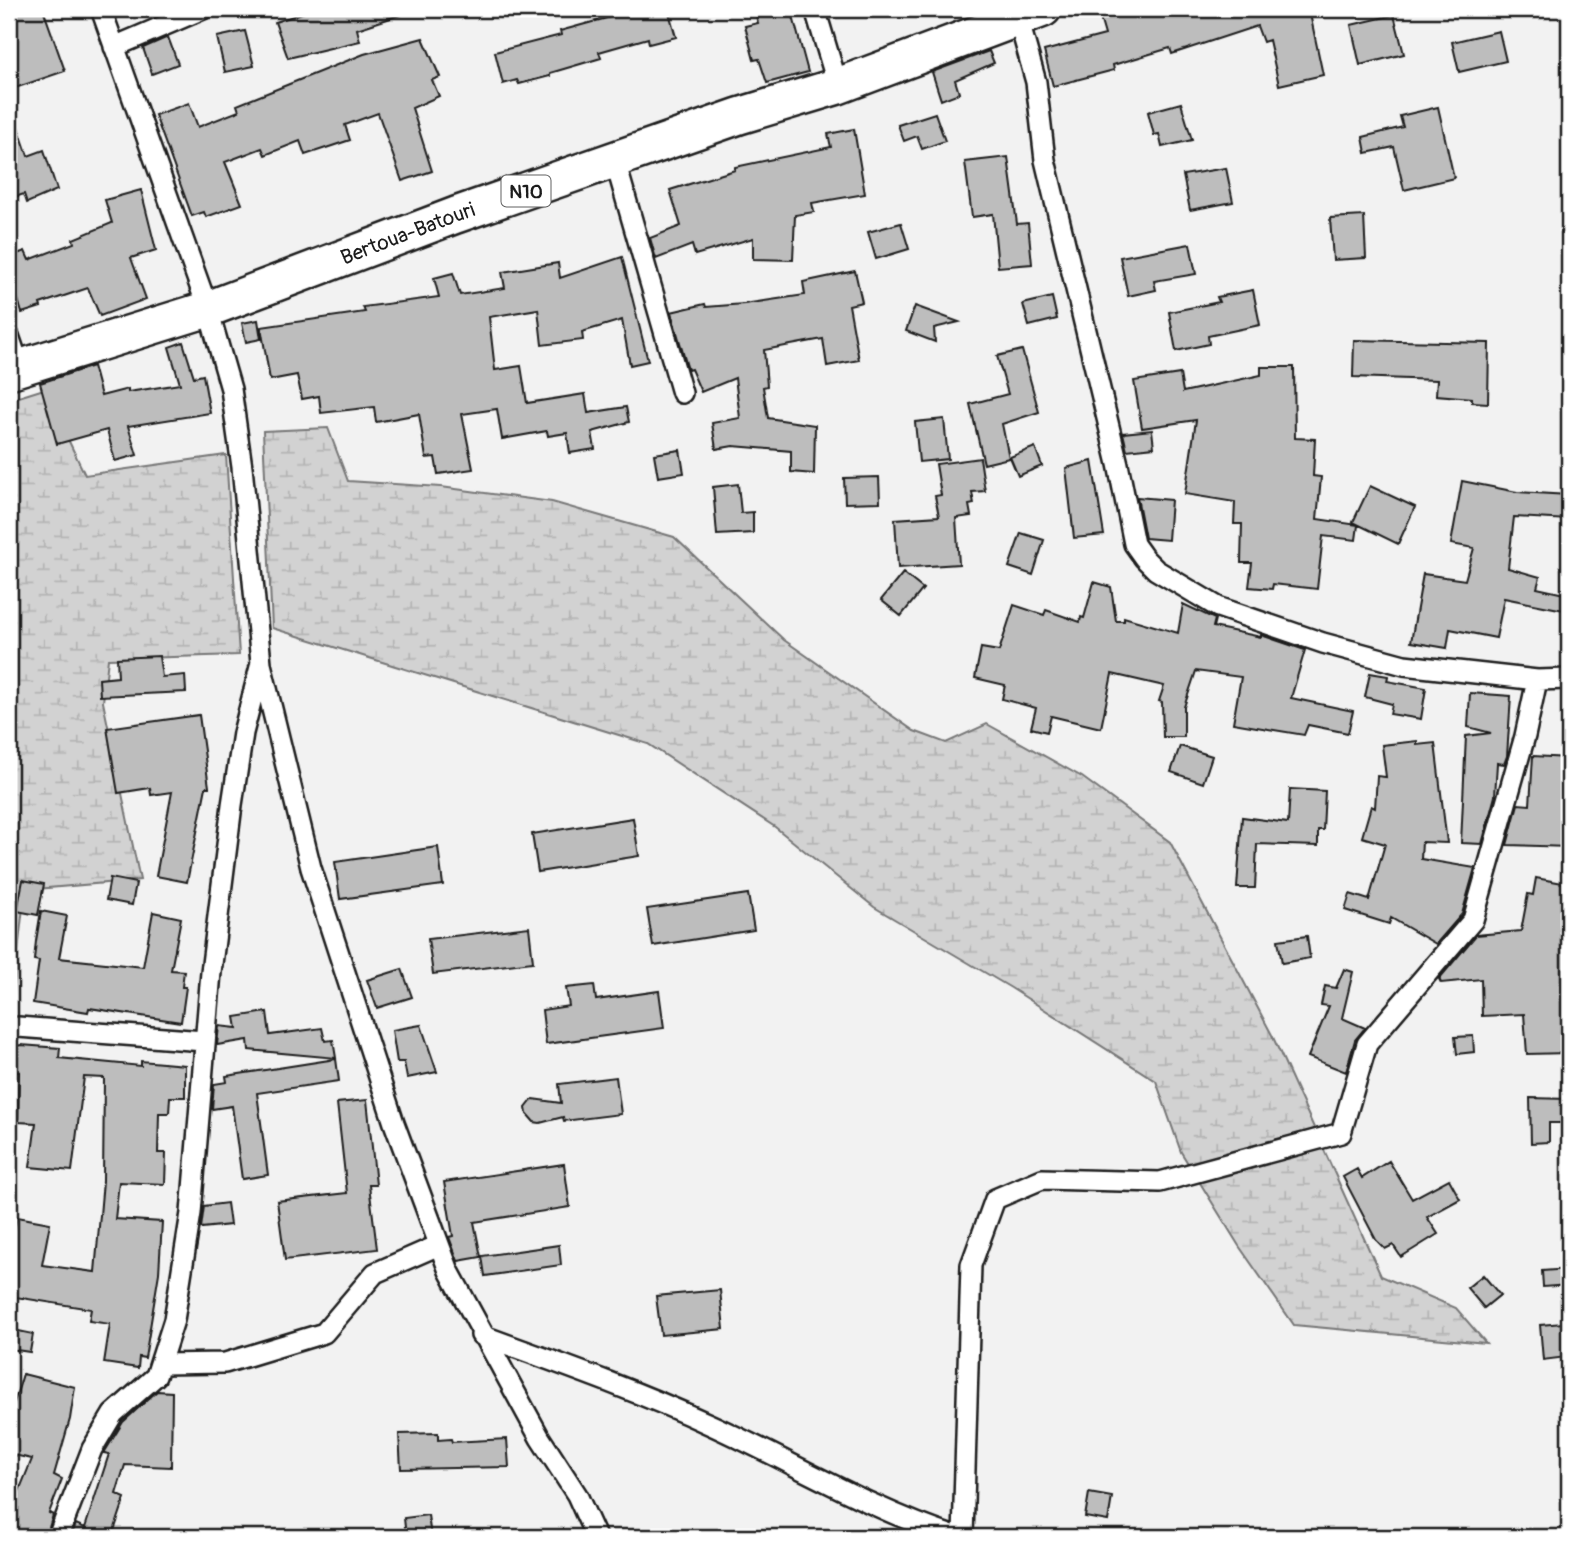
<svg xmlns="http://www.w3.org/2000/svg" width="1578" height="1546" viewBox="0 0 1578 1546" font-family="Pangolin,sans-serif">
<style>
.wetland{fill:url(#wetland-marsh);stroke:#777;stroke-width:2}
.building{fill:#bdbdbd;stroke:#1c1c1c;stroke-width:2}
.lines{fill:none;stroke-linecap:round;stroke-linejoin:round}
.street-casing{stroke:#1c1c1c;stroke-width:24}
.highway-casing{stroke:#1c1c1c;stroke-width:40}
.street{stroke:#fff;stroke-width:19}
.highway{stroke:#fff;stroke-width:35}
.labels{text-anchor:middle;stroke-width:5;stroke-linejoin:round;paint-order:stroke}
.shield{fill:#fff;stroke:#606060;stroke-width:2}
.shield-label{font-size:19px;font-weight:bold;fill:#1c1c1c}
.street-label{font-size:21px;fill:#1c1c1c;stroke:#fff}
</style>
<defs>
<pattern id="wetland-marsh" width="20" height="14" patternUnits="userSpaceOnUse" patternTransform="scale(1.75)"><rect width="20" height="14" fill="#d2d2d2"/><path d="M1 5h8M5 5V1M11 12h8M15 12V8" fill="none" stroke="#b4b4b4"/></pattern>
</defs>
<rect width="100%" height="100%" fill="#f2f2f2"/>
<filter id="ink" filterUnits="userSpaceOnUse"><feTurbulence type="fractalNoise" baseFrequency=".0143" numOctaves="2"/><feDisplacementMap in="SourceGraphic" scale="14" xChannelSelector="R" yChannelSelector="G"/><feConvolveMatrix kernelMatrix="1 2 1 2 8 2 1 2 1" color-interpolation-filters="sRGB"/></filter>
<g filter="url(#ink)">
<path class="wetland" d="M44,389L85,475L226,455L239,655L108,659L103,702L140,880L25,890L9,1029V400Z
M328,428L348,481L441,487L552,502L674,537L784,640L914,731L946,743L987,724L1082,777L1170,842L1272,1035L1381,1276L1456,1308L1486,1343L1294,1325L1239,1246L1181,1152L1156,1081L1011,988L874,907L775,827L648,744L272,628L263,431Z"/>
<path class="building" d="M29,9H43L65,71L9,90V15Z
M314,9H408L409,12L357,29L360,41L288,58L275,22Z
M611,9H668L676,37L649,44L648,38L599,52L601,58L550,73V76L519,84L517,80L503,84L495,52L561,35L560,31L614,16Z
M754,9H791L808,72L767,83L759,59L754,60L745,26L758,23Z
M1107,9H1151L1152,14L1167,9H1309L1323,75L1279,85L1269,40L1263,42L1257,26L1172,54L1170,48L1113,65L1114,70L1053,86L1044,51L1105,35L1098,11Z
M1394,15L1404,54L1360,65L1351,25Z
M245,31L254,66L225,72L217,37Z
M1499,31L1506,61L1459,72L1452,42Z
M168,37L178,64L152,74L143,48Z
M423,38L440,77L432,80L439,96L412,108L432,171L402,181L378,113L345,125L350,140L305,155L300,141L265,155L262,148L225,162L242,204L206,217L204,212L192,216L155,115L189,103L198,127L239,111L237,105L364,54Z
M989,51L994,63L955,80L959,93L941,100L932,72Z
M1181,103L1192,140L1162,147L1159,134L1154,135L1148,112Z
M1438,107L1454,178L1404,190L1394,147L1366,153L1363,137L1403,127L1400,116Z
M9,109H12L28,156L44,150L57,190L27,203L24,194L9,199Z
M935,113L945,141L922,149L917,136L904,141L898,125Z
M854,129L865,194L812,203L814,212L795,215L793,260L753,259V238L695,255L692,245L656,259L650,238L681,226L670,190L735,170V167L831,147L828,134Z
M1008,157L1017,224L1028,223L1032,264L998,267L993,214L972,217L965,162Z
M1226,168L1233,202L1190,210L1183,175Z
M141,190L156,250L131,258L146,299L100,316L88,288L40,304L41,307L22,313L9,269V257L25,251L29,260L74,243L73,239L112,223L105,200Z
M1364,216L1366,258L1333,260L1330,218Z
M901,223L909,249L876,259L868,232Z
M1190,244L1196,274L1154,281L1156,290L1128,296L1120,257Z
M622,257L648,361L630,365L622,320L582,332L583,340L542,345L538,309L489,317L495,370L521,366L527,403L585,394L588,413L626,407L629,422L592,432L595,449L570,453L567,433L548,436L547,431L502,439L497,409L462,414L473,469L438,474L435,457L426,458L419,414L376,422L374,407L321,413L319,396L302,399L297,375L270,380L261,327L365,312L363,307L439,297L434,278L453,273L460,295L505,288L502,272L558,263L560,278Z
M855,271L862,302L849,305L859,360L827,366L823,339L764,350L767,386L763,387L768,418L815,425L814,474L791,472V451L733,446L716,449L712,423L740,418L735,378L701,392L691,369L688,370L671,312L705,304L706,307L744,304L805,295L803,282Z
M1253,290L1260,325L1208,336L1209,344L1176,351L1169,312L1219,302L1217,297Z
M1052,297L1057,319L1029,326L1023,304Z
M915,306L959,322L934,328L935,342L906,331Z
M258,320L261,339L246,342L242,323Z
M1354,340L1489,343L1488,403L1472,402V398L1436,395L1437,380L1353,377Z
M183,342L194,377L203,375L210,413L128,426L137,455L115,461L107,430L57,444L40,383L93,366L101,396L128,389V392L180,384L169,347Z
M1022,350L1039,412L1002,424L1009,458L984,464L970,404L1008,394L997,356Z
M1261,367H1294L1295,438L1315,439L1313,476L1321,477L1317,519L1358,525L1356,540L1323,536L1317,589L1273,584L1272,589L1249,587L1252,563H1241L1242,524H1234L1235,502L1185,494L1196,420L1142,428L1134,381L1180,374L1183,392L1261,375Z
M944,419L948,459L919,462L915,422Z
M1152,430L1154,447L1127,450L1123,433Z
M1035,447L1042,466L1018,476L1010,457Z
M680,450L684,473L658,477L654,454Z
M980,458L985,491L972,492L974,504L969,505L971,516L956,518L959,564L898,568L895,519L939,516L935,496L941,495L936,464Z
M1092,461L1104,535L1074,538L1066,468Z
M879,477L880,502L845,503L844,478Z
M1462,481L1517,492L1569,495V520L1514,517L1508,568L1540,577L1537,588L1569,595V611L1504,598L1496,638L1450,629L1447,648L1411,642L1423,574L1465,580L1474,548L1451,544Z
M738,484L741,513L753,512V533L717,535L713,487Z
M1370,486L1415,507L1398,544L1353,522Z
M1137,497L1171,500L1168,540L1145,538Z
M1021,533L1044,540L1033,575L1009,567Z
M903,573L923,589L901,616L881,600Z
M1094,582L1111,587L1116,621H1124V617L1178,633L1183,604L1215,619L1213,627L1261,637V635L1305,650L1291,698L1353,711L1348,733L1308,725L1304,735L1233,723L1241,677L1196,671L1184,707V737H1163L1162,702L1159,701L1164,686L1112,674L1101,728L1051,716L1047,732L1031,728L1036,708L1002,699L1005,685L975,678L981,648L999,651L1014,605L1044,615L1046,610L1080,622L1081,617L1084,618Z
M159,656L162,677L185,675L186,692L100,696L99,679L118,677L117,658Z
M1370,673L1388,676L1387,681L1426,688L1421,719L1390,714L1392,704L1365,697Z
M1470,693L1511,696L1507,756L1504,764L1497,763L1495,796L1482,844L1461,843L1466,736L1491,733L1468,727Z
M199,715L209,787H206L187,882L156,876L172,792L151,795L150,788L118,793L107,728Z
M1417,741V745L1435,743L1447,843L1422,842L1421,859L1475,868L1462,914L1436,944L1391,918L1389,924L1345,910L1350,894L1369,900L1385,844L1362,837L1371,806L1375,808L1377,776L1386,777L1382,745Z
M1180,746L1212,756L1203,783L1171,772Z
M1533,756L1568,758L1565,810H1569V847L1507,845L1518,804L1530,805Z
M1290,789L1325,791L1323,830H1318V846L1257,844L1255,888H1237L1242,817L1288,823Z
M633,818L639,856L538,872L532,834Z
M438,847L443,885L340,899L335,862Z
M110,878L136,883L132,905L106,900Z
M1536,878L1568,884L1560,930H1569L1565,1011H1569V1053L1527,1054L1524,1014L1482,1016L1481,979L1441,983L1439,979L1476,935L1521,931L1528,894L1533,895Z
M23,880L44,884L38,915L17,911Z
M748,894L754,930L653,946L647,909Z
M41,911L67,916L59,958L143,967L153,912L181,918L171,970L184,971L182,987H186L181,1022L89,1008L88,1012L33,1003L39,961L34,960L36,941Z
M529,927L533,962L433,974L428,939Z
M1307,936L1310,958L1282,963L1278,940Z
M402,969L412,997L377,1008L367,980Z
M1344,969L1353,972L1342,1018L1365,1028L1355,1040L1346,1072L1308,1057L1329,1006L1321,1005L1325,986L1336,988Z
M594,985L596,1000L659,991L664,1028L546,1044L542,1010L569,1006L566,988Z
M267,1012L270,1035L322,1028L325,1041L333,1040L336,1058L249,1050L248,1040L217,1045L219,1026L237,1028L235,1017Z
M421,1025L437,1072L407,1078L404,1062H397L392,1030Z
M1473,1036L1474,1052L1457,1054L1455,1037Z
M21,1045L60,1048L59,1058L141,1066V1061L185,1065V1097H170L169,1113H159L158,1153H166L165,1184L119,1182L115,1219L162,1222L159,1273L145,1358L139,1357L138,1368L104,1363L110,1324L89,1321L91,1309L9,1296V1254L17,1217L50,1223L42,1265L95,1272L103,1181L104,1078L84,1077L72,1171L30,1167L36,1123L18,1122L19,1072H9V1047Z
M336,1059L339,1081L257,1093L268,1175L242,1179L232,1106L212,1109L214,1084L227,1082L226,1076Z
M616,1077L621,1114L564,1121L563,1117L540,1123L534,1122L527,1114L526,1108L533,1099L561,1103L559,1084Z
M1530,1098L1569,1099V1123H1549V1142L1531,1143Z
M367,1100L376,1185H369L377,1249L285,1260L277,1201L347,1193L337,1103Z
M1389,1161L1412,1199L1449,1179L1460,1199L1427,1217L1438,1234L1401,1257L1393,1245L1385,1249L1376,1240L1343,1177L1357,1169L1362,1178Z
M564,1164L570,1207L474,1222L481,1257L458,1261L449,1237L453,1236L444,1182Z
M227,1203L230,1225L201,1228L204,1206Z
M559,1245L561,1265L485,1276L482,1256Z
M1569,1269V1285L1543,1287L1542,1271Z
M1483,1275L1500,1295L1484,1308L1467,1288Z
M720,1290L724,1329L661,1335L656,1296Z
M1563,1323L1567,1357L1543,1360L1540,1325Z
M9,1329L33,1334L30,1352L9,1349Z
M23,1374L75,1387L70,1419L54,1475L62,1479L49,1513L53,1515L46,1537H9V1516L32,1459L9,1454V1419Z
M157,1391L172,1392L171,1467L125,1465L116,1494L125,1498L112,1537H71L76,1524L85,1528L109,1454L104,1453L123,1422Z
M438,1433V1440L451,1439L452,1442L507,1439L509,1467L401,1469L399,1434Z
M1089,1493L1112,1497L1108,1521L1085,1517Z
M428,1515L431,1537H406L404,1518Z"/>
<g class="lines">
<g class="street-casing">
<path id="street" d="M815,9L838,86
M1018,18L1036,82L1045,160L1118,464L1134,544L1144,558L1156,570L1218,607L1323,643L1404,665L1537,680L1569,679
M114,47L203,9
M615,161L682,393
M9,336L20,368
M261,664L311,868L394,1123L449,1271L540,1438L577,1495L596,1537
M18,1027L204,1041
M481,1335C558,1363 635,1390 709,1424C791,1461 869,1509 955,1537
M162,1364L225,1363L324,1333L375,1273L439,1245
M58,1537L92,1449L113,1414L156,1376L174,1320L191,1213L211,972L232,805L243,733L261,663L242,467L231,389L208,309L101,9
M963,1537L971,1265L995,1199L1042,1179L1160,1182L1341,1133L1367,1044L1473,920L1525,736L1537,680"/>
</g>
<g class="highway-casing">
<g id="highway">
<path id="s1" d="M9,371L208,309L456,215L739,116L838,86L1043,9"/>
</g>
</g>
<use href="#street" class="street"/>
<use href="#highway" class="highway"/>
</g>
</g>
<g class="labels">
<rect class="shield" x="501.5" y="175.5" width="49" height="31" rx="5"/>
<g class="shield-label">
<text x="526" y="198">N10</text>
</g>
<g class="street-label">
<text dy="7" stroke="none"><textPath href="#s1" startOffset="422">Bertoua-Batouri</textPath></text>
</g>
</g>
<rect width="1578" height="1546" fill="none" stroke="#fff" stroke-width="35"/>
<rect x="18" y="18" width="1543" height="1511" fill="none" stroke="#1c1c1c" stroke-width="2.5" filter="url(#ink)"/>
</svg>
